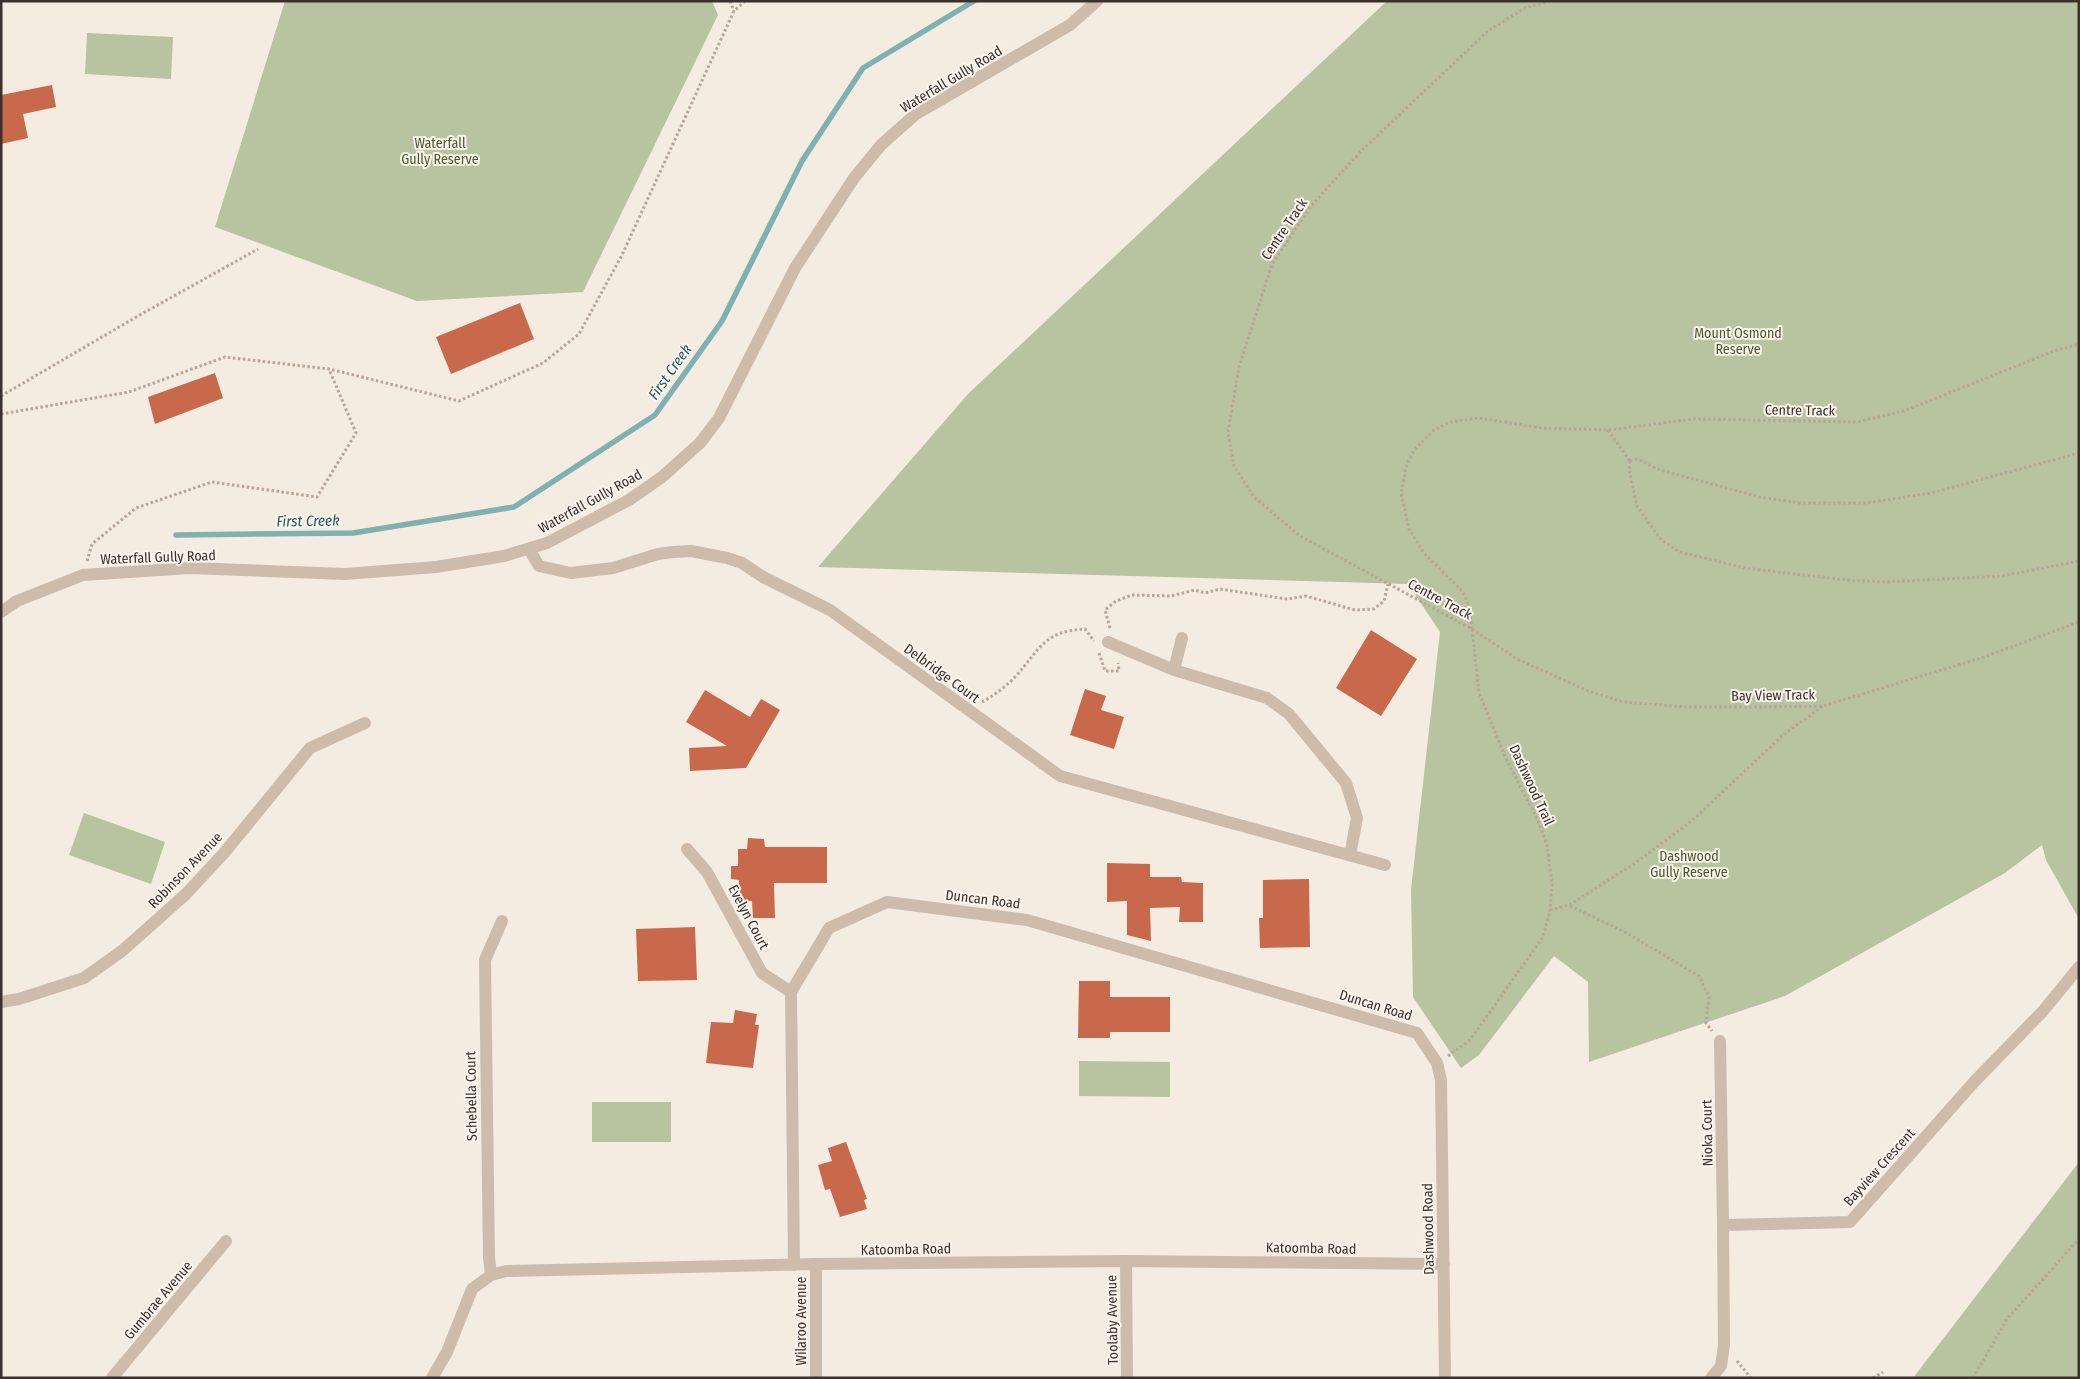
<svg xmlns="http://www.w3.org/2000/svg" width="2080" height="1379" viewBox="0 0 2080 1379" font-family="'Fira Sans Condensed',sans-serif">
<style>
.green{fill:#b8c4a0}
.lines{fill:none;stroke-linecap:round;stroke-linejoin:round}
.stream{stroke:#7fb0b2;stroke-width:5.5}
.building{fill:#c8694b}
.path{stroke:#b9a596;stroke-width:3;stroke-dasharray:2.5 2.5;stroke-linecap:butt}
.minor{stroke:#cdbbac;stroke-width:12}
.labels{text-anchor:middle;stroke-width:4;stroke-linejoin:round;paint-order:stroke}
.street-label{font-size:14px;fill:#3b302b;stroke:#fbf5ee}
.park-label{font-size:14px;fill:#4a5a2e;stroke:#fbf5ee}
.water-label{font-size:15px;font-style:italic;fill:#1f5a5e;stroke:#fbf5ee}
</style>
<rect width="100%" height="100%" fill="#f4ebe1"/>
<path class="green" d="M285,1H712L718,15L583,292L417,301L215,227Z
M1387,1H2079V919L2046,860L2042,845L2005,873L1785,996L1589,1062L1588,982L1554,956L1479,1055L1461,1068L1413,997L1411,890L1440,632L1408,584L818,567L968,394Z
M87,33L173,37L171,79L85,74Z
M84,813L165,842L151,884L69,855Z
M1079,1061L1170,1062V1097L1079,1096Z
M592,1102H671V1142H592Z
M2079,1162V1378H1913Z"/>
<g class="lines">
<path class="stream" d="M176,535L353,533L514,507L655,415L722,321L802,161L863,68L974,1"/>
</g>
<path class="building" d="M52,85L56,107L23,114L28,138L1,144V95Z
M520,303L534,339L451,374L436,337Z
M215,373L223,398L155,424L148,397Z
M1371,630L1417,659L1381,716L1336,688Z
M1085,689L1106,696L1101,710L1124,717L1114,749L1070,735Z
M705,690L750,717L761,699L780,710L746,768L690,771L689,748L727,746L686,722Z
M748,838L764,839L765,847H827V883H774L775,918H753L752,901H738L739,880L731,879V866H738V849H747Z
M1107,863L1150,864V877H1181L1182,882L1203,883V922H1179L1180,907L1150,908L1151,941L1127,935V901L1107,902Z
M1309,879L1310,947L1260,948L1259,918H1263V880Z
M695,927L697,980L638,981L636,929Z
M1079,981H1110V997H1170V1032H1110V1038H1078Z
M735,1010L757,1014L755,1025H759L753,1068L706,1063L711,1022L733,1023Z
M846,1142L867,1199L864,1200L867,1209L840,1217L830,1189L825,1190L818,1165L832,1161L828,1148Z"/>
<g class="lines">
<path class="path" d="M730,1L734,11
M1550,1L1525,8L1488,31L1362,150L1311,206L1272,264L1239,367L1228,432L1234,466L1254,497L1300,536L1472,629L1469,606L1463,592L1424,553L1409,529L1401,493L1406,467L1414,450L1434,430L1450,422L1479,418L1542,428L1608,430L1693,419L1857,422L1904,411L2054,351L2079,344
M1,396L138,316L258,249
M1,414L129,392L225,357L329,369L459,401L543,363L579,334L622,255L734,11L745,1
M1608,430L1630,461
M1630,461L1629,470L1637,506L1661,540L1680,552L1745,568L1846,580L1887,582L2002,576L2079,561
M1630,461L1637,459L1660,470L1760,497L1799,503H1866L1931,493L2079,453
M87,561L92,544L136,508L212,482L317,497L356,433L329,369
M1110,628L1105,610L1116,601L1132,595L1171,596L1195,590L1205,593L1220,589L1287,599L1306,596L1355,610L1374,609L1384,601L1388,584
M1472,629L1517,659L1588,691L1624,702L1687,707H1758L1823,706L1984,657L2079,622
M1099,653L1105,671H1119L1118,663
M982,702C993,696 1007,686 1016,676C1040,649 1044,631 1085,629L1094,641
M1570,906L1623,931L1699,976L1709,997L1706,1023L1712,1031
M1550,910L1569,905L1634,864L1693,820L1783,735L1823,706
M1448,1056L1470,1040L1543,937L1550,910L1552,884L1547,845L1537,818L1506,759L1479,693L1472,629
M1737,1361L1751,1378
M1873,1378L1883,1372
M1973,1378L2007,1319L2079,1239"/>
<path class="minor" d="M529,549L539,566L571,573L613,568L658,554L673,552L691,551L727,558L742,563L763,577L830,610L1060,776L1385,865
M1,612L17,601L83,575L190,568L345,574L436,567L504,556L547,543L629,500L662,477L700,443L719,418L795,268L854,178L881,145L916,114L1070,25L1097,1
M1108,642L1174,670L1267,698L1289,714L1346,783L1357,818L1350,855
M1174,670L1182,638
M687,849L707,872L762,973L791,992
M1,1002L19,999L84,978L122,951L186,894L224,853L310,748L365,723
M1720,1041L1723,1225
M1126,1261L1127,1378
M816,1264V1378
M794,1265L791,992L829,928L887,902L1027,920L1417,1033L1437,1063L1441,1080L1445,1378
M491,1275L489,1258L485,960L502,921
M112,1378L226,1241
M432,1378L447,1352L472,1289L491,1275L506,1271L816,1264L1126,1261L1444,1264
M1711,1378L1721,1366L1724,1345L1723,1225L1850,1222L1975,1081L2043,1011L2079,967"/>
</g>
<g class="labels">
<g class="street-label">
<text transform="translate(951 79) rotate(-31)" y="5">Waterfall Gully Road</text>
<text transform="translate(1284 229) rotate(-56)" y="5">Centre Track</text>
<text transform="translate(1800 410) rotate(1)" y="5">Centre Track</text>
<text transform="translate(590 501) rotate(-29)" y="5">Waterfall Gully Road</text>
<text transform="translate(158 557) rotate(-2)" y="5">Waterfall Gully Road</text>
<text transform="translate(1440 599) rotate(28)" y="5">Centre Track</text>
<text transform="translate(942 673) rotate(36)" y="5">Delbridge Court</text>
<text transform="translate(1773 695) rotate(-1)" y="5">Bay View Track</text>
<text transform="translate(1532 785) rotate(65)" y="5">Dashwood Trail</text>
<text transform="translate(185 870) rotate(-46)" y="5">Robinson Avenue</text>
<text transform="translate(983 899) rotate(7)" y="5">Duncan Road</text>
<text transform="translate(749 917) rotate(62)" y="5">Evelyn Court</text>
<text transform="translate(1376 1005) rotate(17)" y="5">Duncan Road</text>
<text transform="translate(471 1096) rotate(-91)" y="5">Schebella Court</text>
<text transform="translate(1707 1133) rotate(-91)" y="5">Nioka Court</text>
<text transform="translate(1879 1167) rotate(-48)" y="5">Bayview Crescent</text>
<text transform="translate(1428 1229) rotate(-91)" y="5">Dashwood Road</text>
<text transform="translate(1311 1248) rotate(1)" y="5">Katoomba Road</text>
<text transform="translate(906 1249) rotate(-1)" y="5">Katoomba Road</text>
<text transform="translate(158 1300) rotate(-50)" y="5">Gumbrae Avenue</text>
<text transform="translate(1112 1320) rotate(-91)" y="5">Toolaby Avenue</text>
<text transform="translate(801 1321) rotate(-90)" y="5">Wilaroo Avenue</text>
</g>
<g class="park-label">
<text x="440" y="148">Waterfall<tspan x="440" dy="16">Gully Reserve</tspan></text>
<text x="1738" y="338">Mount Osmond<tspan x="1738" dy="16">Reserve</tspan></text>
<text x="1689" y="861">Dashwood<tspan x="1689" dy="16">Gully Reserve</tspan></text>
</g>
<g class="water-label">
<text transform="translate(670 372) rotate(-55)" y="5">First Creek</text>
<text transform="translate(308 521) rotate(-1)" y="5">First Creek</text>
</g>
</g>
<rect width="2080" height="1379" fill="none" stroke="#3b302b" stroke-width="5"/>
</svg>
